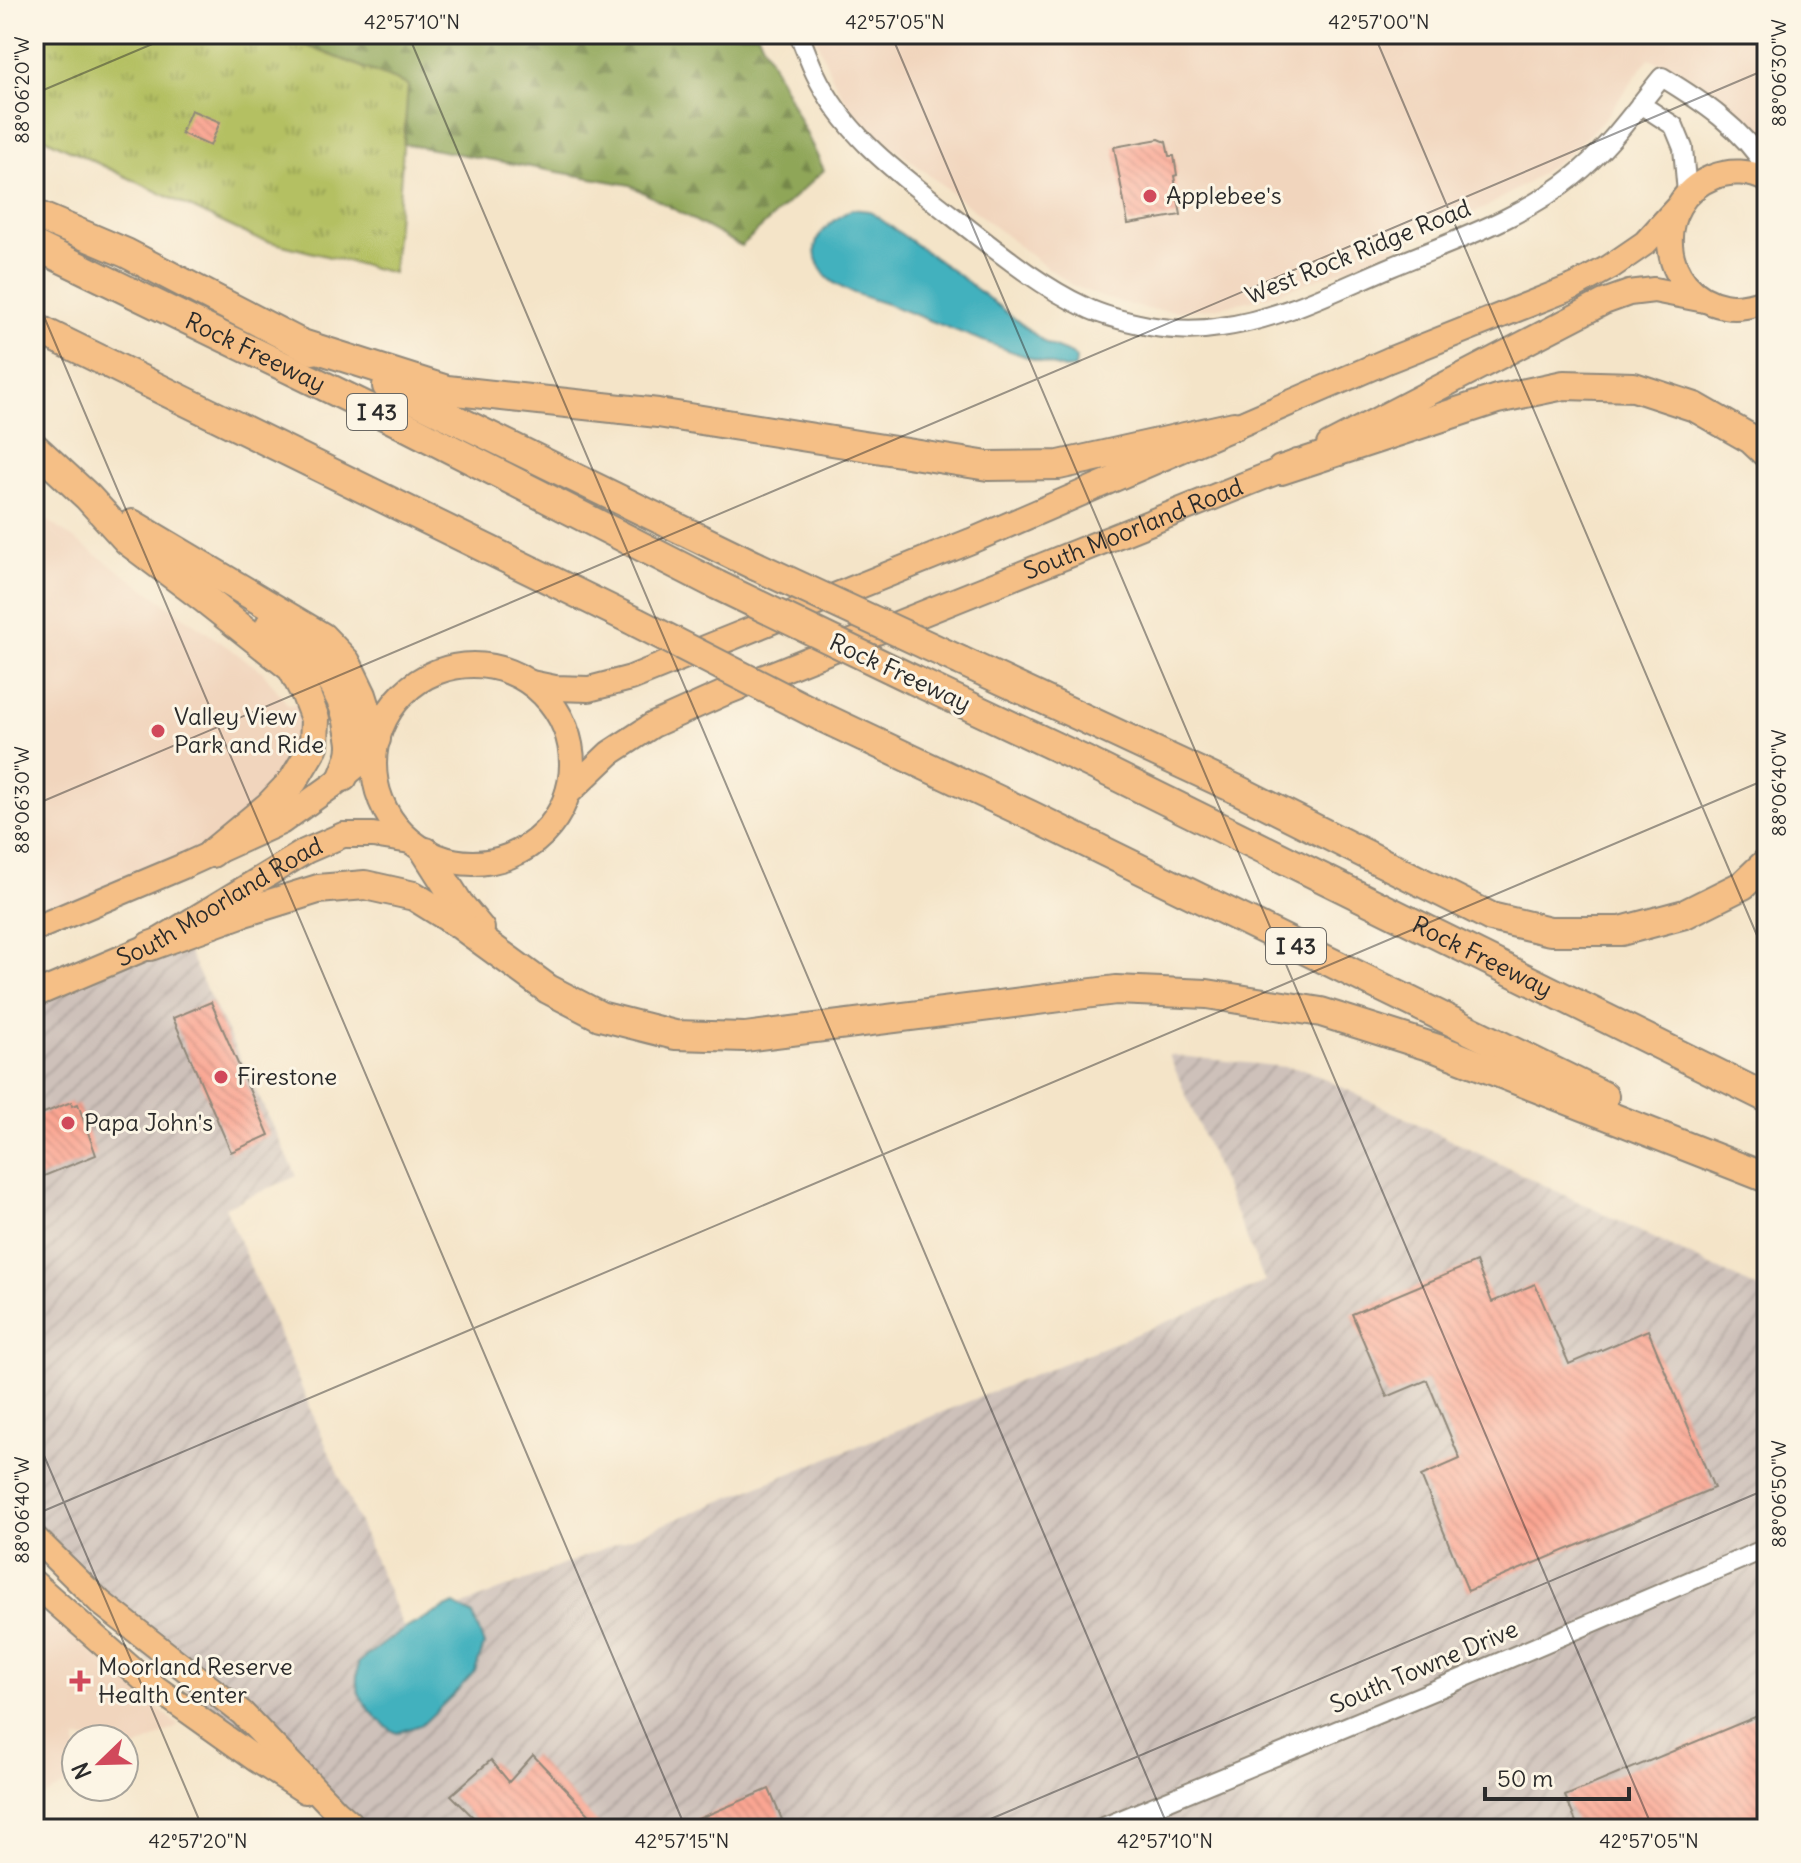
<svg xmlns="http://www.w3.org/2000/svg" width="1801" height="1863" viewBox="0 0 1801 1863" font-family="Delius,sans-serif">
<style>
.built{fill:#f1d5bd}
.industrial{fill:url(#industrial-furrows)}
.forest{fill:url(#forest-firs);stroke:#5d6842;stroke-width:2}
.park{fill:url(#park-tufts);stroke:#707646;stroke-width:2}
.water{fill:#42b1be;stroke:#366e74;stroke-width:2}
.building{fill:url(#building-back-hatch)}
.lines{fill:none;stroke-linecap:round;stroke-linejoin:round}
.minor-casing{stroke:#90887a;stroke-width:22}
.major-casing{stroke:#90887a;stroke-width:28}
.highway-casing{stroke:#90887a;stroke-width:32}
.minor{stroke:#fff;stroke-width:18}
.major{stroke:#f5bf86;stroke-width:24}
.highway{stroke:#f5bf86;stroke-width:28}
.highway-bridge-casing{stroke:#90887a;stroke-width:32;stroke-linecap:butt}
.highway-bridge{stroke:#f5bf86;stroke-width:28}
.ticks{fill:none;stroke:#2b2b2b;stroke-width:2;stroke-opacity:0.45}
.poi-dot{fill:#d1495b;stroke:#fcf5e5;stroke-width:3}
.labels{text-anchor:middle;stroke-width:6;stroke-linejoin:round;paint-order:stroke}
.shield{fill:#fcf5e5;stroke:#6a6863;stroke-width:2}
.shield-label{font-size:22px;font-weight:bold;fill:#2b2b2b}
.poi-label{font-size:24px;fill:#2b2b2b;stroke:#fcf5e5;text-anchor:start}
.street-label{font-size:24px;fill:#2b2b2b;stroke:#fcf5e5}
.neatline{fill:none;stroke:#2b2b2b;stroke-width:3}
.ticks-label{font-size:20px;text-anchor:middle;fill:#2b2b2b}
</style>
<defs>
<pattern id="industrial-furrows" width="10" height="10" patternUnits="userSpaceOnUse" patternTransform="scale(2)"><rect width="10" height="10" fill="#cec1ba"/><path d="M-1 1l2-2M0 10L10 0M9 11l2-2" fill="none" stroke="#b1a6a0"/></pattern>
<pattern id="forest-firs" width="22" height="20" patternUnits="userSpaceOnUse" patternTransform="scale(2)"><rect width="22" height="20" fill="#8fa658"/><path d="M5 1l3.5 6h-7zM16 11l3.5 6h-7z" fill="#758749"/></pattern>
<pattern id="park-tufts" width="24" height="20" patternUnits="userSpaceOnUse" patternTransform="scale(2)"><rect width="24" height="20" fill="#b4c062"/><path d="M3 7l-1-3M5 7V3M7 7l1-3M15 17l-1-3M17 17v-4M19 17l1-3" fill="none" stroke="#939c51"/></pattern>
<pattern id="building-back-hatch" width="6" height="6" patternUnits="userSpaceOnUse" patternTransform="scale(2)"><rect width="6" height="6" fill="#faa592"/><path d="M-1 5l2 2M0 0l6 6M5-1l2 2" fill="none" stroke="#d68e7e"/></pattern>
</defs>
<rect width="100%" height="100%" fill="#fcf5e5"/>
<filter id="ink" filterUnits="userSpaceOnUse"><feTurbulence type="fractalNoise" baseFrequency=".0125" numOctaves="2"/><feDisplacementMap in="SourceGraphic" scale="16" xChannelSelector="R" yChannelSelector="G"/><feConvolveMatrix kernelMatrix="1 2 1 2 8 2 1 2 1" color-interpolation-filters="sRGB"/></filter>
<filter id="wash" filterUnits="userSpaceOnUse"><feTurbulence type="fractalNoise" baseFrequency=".006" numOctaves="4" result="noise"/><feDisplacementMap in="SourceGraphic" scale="32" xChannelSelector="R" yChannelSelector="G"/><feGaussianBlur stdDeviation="1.8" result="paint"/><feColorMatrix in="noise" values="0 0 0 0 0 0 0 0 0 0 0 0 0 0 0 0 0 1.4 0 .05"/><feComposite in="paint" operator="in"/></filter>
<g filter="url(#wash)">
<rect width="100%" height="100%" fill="#f4e4c8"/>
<path class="built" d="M814,34H1767V147L1736,112L1716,93L1694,79L1649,58L1601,123L1568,154L1532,180L1487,207L1351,267L1266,297L1214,308L1180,311L1146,309L1104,298L1074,286L1046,267L864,124L846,102L833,79Z
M34,511L263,672L288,705L310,704L314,746L212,853L34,929Z
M34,1603L179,1726L124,1754V1739H76V1779L34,1801Z"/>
<path class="industrial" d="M180,935L297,1176L225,1207L404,1629L1265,1282L1169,1055L1304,1069L1767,1293V1829H357L232,1726L139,1653L34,1558V995Z"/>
<path class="forest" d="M276,34H758L824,170L741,246L630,185L404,144L408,85Z"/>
<path class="park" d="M34,34H276L408,85L393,273L255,238L34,133Z"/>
<path class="water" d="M852,209L869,211L961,277L1047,344L1072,354L1076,359L1075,368L1065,369C1005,352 949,327 892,306C873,299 838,291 825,275C801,243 825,225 852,209Z
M454,1604L473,1615L484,1645L475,1671L452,1696L423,1724L397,1733C384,1727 362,1705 358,1690C355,1683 358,1671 358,1663C391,1635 415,1622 454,1604Z"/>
<g id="blocks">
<path class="building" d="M191,110L220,122L210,146L181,133Z
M1159,139L1166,142L1169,156H1174L1177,175L1174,176L1181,215L1128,224L1114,147Z
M211,1002L269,1135L231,1152L173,1018Z
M71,1102L72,1106L78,1104L96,1155L34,1180V1117Z
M1476,1262L1492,1302L1535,1284L1569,1364L1648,1330L1714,1488L1468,1591L1421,1476L1460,1459L1427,1380L1387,1397L1352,1314Z
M1767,1712V1829H1579L1565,1796Z
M533,1755L603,1829H485L451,1795L491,1760L509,1782Z
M769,1789L786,1829H674Z"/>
</g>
</g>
<g filter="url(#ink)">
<use href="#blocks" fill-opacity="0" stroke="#90887a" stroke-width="2"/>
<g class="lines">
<g class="minor-casing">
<path id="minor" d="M799,34C804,47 809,60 815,73C844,135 899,174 951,215C994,248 1036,284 1085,307C1105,317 1128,322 1149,326C1172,330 1198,331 1221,327C1281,319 1336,290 1391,267C1453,241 1521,219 1574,176C1609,148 1634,111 1662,77C1703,102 1741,127 1767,169
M1640,104L1674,126L1683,148L1687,193
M1099,1829L1435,1690L1767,1548"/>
</g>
<g class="major-casing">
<g id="major">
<path d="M1767,180C1751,171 1730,170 1713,177C1650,202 1658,293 1724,306C1739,309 1753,305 1767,300"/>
<path d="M1329,445L1604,302L1629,293L1654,290L1705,300"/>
<circle cx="473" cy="764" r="99"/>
<path d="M531,683L555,688L589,689L631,678L971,541L1389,360L1575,286L1610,267L1645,243L1676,209"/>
<path id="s1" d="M568,793L610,753L653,725L722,694L1281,470L1297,462"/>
<path d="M34,929L186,865L281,822L333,785L356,766"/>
<path id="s2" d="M34,995L150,946L306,851L343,835H373L410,841"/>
<path d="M34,1537L101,1603L242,1713L337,1812L357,1829"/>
<path d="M34,1583L142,1678L257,1760L305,1791"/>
</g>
</g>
<g class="highway-casing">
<g id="highway">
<path d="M34,214L126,253L313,350"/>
<path id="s3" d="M34,245L392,419L717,585"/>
<path d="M34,327L636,622"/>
<path d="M299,343L447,390L658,413L988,466L1059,465L1234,426"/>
<path d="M387,386L756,566"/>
<path d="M34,447L88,497L128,541L205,599L292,668L306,695L315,719L314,746L293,781L269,806L212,853"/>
<path d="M1281,470L1497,399L1564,385L1634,387L1695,407L1751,439L1767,454"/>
<path d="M132,524L322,637L346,662L362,695L376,739"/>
<path d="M270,625C305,649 338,677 348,721C349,729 352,738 352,746C352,757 347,767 343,777"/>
<path d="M961,661L1238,790L1491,917L1550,931H1621L1685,914L1743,885L1767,862"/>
<path id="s4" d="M914,680L1090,763L1767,1098"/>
<path d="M824,718L1030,815L1604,1096"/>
<path d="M426,852L459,904L480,929"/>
<path d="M150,946L241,913L318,889L365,885L414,896L462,926L548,989L600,1016L675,1035L745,1037L1116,990L1207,994L1321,1012L1438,1049L1767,1178"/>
</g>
</g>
<use href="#minor" class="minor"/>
<use href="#major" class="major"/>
<use href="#highway" class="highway"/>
<g class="highway-bridge-casing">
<path id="highway-bridge" d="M756,566L961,661
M717,585L914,680
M636,622L824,718"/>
</g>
<use href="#highway-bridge" class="highway-bridge"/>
</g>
</g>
<path class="ticks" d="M408,34L1169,1829M891,34L1653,1829M1374,34L1767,959M34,94L176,34M34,293L686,1829M34,805L1767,69M34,1432L203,1829M34,1515L1767,779M967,1829L1767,1489"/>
<g class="poi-dot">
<circle cx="1150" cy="196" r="8"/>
<circle cx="158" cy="731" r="8"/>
<circle cx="221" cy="1077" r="8"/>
<circle cx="68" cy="1123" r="8"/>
<path d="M76 1669h8v8h8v8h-8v8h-8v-8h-8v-8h8z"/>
</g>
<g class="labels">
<g class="shield">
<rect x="347" y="394" width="60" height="36" rx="6"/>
<rect x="1266" y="928" width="60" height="36" rx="6"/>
</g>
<g class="shield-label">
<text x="377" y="420">I 43</text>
<text x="1296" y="954">I 43</text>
</g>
<g class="poi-label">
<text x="1166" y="204">Applebee's</text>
<text x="174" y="725">Valley View<tspan x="174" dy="28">Park and Ride</tspan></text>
<text x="237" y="1085">Firestone</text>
<text x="84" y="1131">Papa John's</text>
<text x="98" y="1675">Moorland Reserve<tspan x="98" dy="28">Health Center</tspan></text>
</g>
<g class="street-label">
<text transform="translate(1358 252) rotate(-22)" y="8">West Rock Ridge Road</text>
<text dy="8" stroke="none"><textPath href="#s3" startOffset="246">Rock Freeway</textPath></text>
<text dy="8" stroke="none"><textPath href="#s1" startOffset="628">South Moorland Road</textPath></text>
<text transform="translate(900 673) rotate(25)" y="8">Rock Freeway</text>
<text dy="8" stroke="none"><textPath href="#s2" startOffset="208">South Moorland Road</textPath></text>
<text dy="8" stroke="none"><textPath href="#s4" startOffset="632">Rock Freeway</textPath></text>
<text transform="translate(1424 1667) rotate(-23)" y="8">South Towne Drive</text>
</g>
</g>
<rect width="1801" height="1863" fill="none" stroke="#fcf5e5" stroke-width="88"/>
<g transform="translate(100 1763) rotate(247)"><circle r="38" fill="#fcf5e5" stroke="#a8a49b" stroke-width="2"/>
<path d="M0-6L14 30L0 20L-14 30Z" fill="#d1495b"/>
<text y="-12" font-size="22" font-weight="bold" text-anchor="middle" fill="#2b2b2b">N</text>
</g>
<path d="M1485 1787v12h144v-12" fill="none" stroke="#2b2b2b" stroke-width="4"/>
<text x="1497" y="1787" font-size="24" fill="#2b2b2b" stroke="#fcf5e5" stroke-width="6" paint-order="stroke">50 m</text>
<rect x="44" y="44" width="1713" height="1775" class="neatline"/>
<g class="ticks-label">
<text x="412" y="29">42°57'10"N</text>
<text x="895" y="29">42°57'05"N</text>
<text x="1379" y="29">42°57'00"N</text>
<text transform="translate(1779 73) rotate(-90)" y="7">88°06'30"W</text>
<text transform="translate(22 90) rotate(-90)" y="7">88°06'20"W</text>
<text transform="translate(1779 783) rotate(-90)" y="7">88°06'40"W</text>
<text transform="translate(22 800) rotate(-90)" y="7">88°06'30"W</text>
<text transform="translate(1779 1494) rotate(-90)" y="7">88°06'50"W</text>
<text transform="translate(22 1510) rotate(-90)" y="7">88°06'40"W</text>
<text x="198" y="1848">42°57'20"N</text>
<text x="682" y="1848">42°57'15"N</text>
<text x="1165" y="1848">42°57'10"N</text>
<text x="1649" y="1848">42°57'05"N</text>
</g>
</svg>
